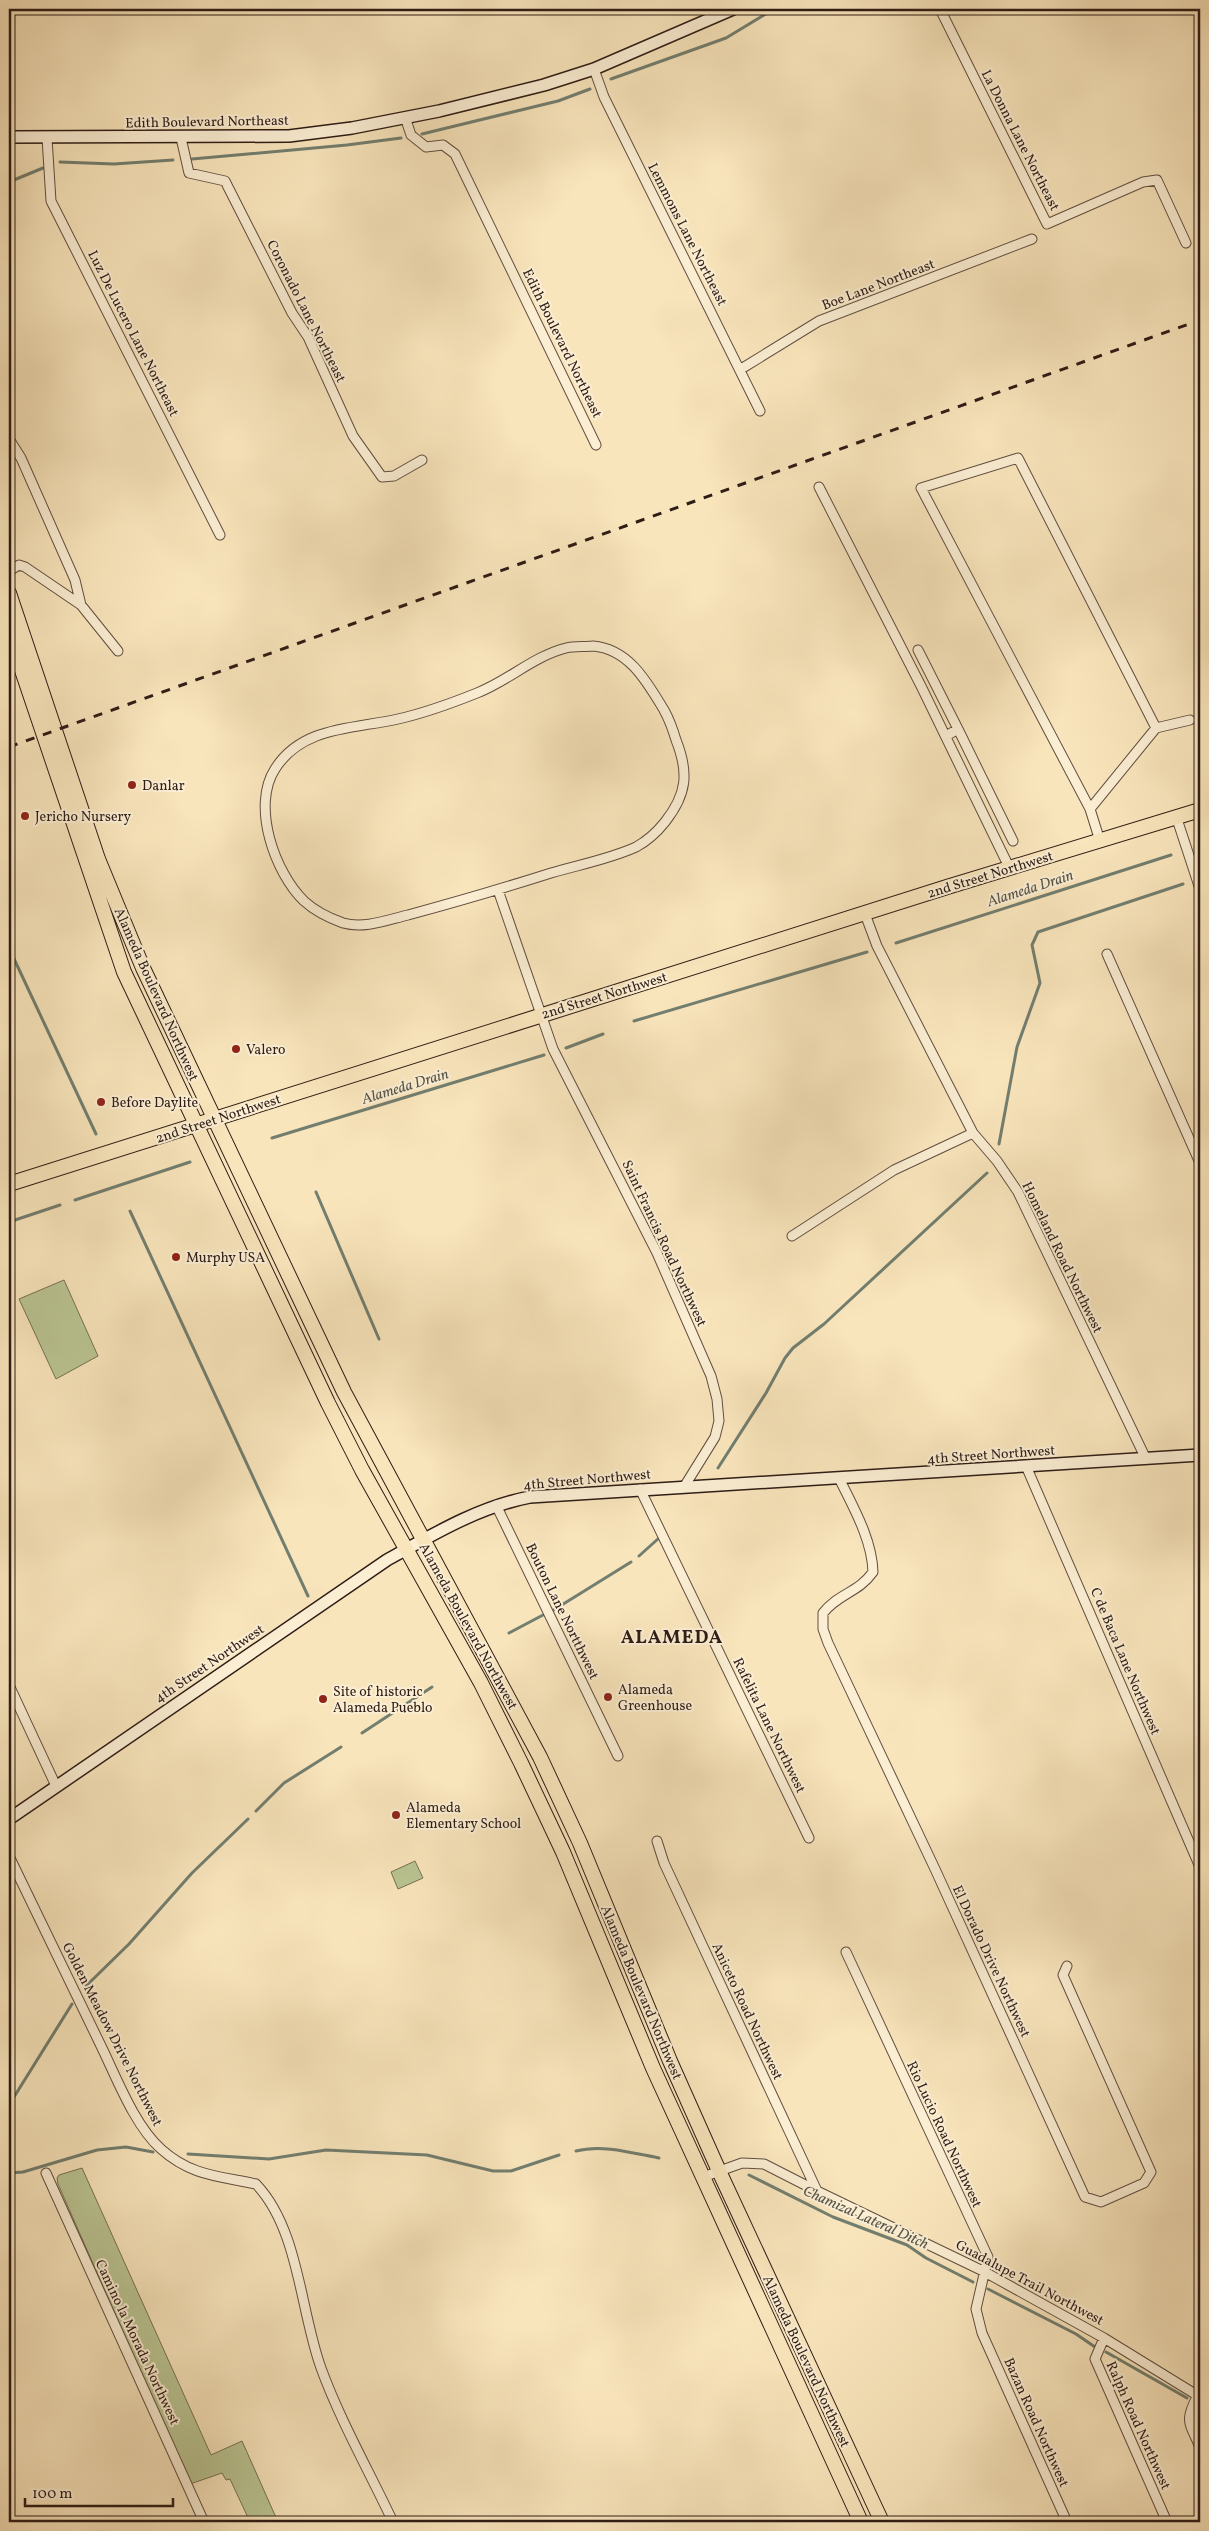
<svg xmlns="http://www.w3.org/2000/svg" width="1209" height="2531" viewBox="0 0 1209 2531" font-family="Vollkorn,serif">
<style>
.green{fill:#bac593;stroke:#747054}
.lines{fill:none;stroke-linecap:round;stroke-linejoin:round}
.stream{stroke:#727e6f;stroke-width:3}
.street-casing{stroke:#614e40;stroke-width:11}
.secondary-casing{stroke:#2e1c16;stroke-width:14}
.primary-casing{stroke:#2e1c16;stroke-width:16}
.street{stroke:#fbeed3;stroke-width:9}
.secondary{stroke:#fbeed3;stroke-width:11}
.primary{stroke:#f9e5bc;stroke-width:14}
.rail{stroke:#2e1c16;stroke-width:3;stroke-dasharray:9 9;stroke-linecap:butt}
.poi-dot{fill:#8f2418;stroke:#fbeed3;stroke-width:2}
.labels{text-anchor:middle;stroke-width:4;stroke-linejoin:round;paint-order:stroke}
.street-label{font-size:14px;fill:#2e1c16;stroke:#fbeed3}
.poi-label{font-size:14px;fill:#2e1c16;stroke:#fbeed3;text-anchor:start}
.water-label{font-size:15px;font-style:italic;fill:#56554a;stroke:#fbeed3}
.district-label{font-size:19px;font-weight:bold;letter-spacing:1px;fill:#2e1c16;stroke:#fbeed3}
</style>
<rect width="100%" height="100%" fill="#f9e5bc"/>
<filter id="stains"><feTurbulence type="fractalNoise" baseFrequency=".004" numOctaves="4"/><feColorMatrix values="0 0 0 0 .2 0 0 0 0 .09 0 0 0 0 .02 0 0 0 .5 -.17"/></filter>
<radialGradient id="worn" r=".72"><stop offset=".6" stop-color="#630" stop-opacity="0"/><stop offset="1" stop-color="#630" stop-opacity=".3"/></radialGradient>
<path class="green" d="M64,1280L98,1356L56,1379L19,1299Z
M415,1861L423,1878L398,1889L391,1872Z
M82,2168L211,2455L242,2441L278,2522H250L230,2479L226,2480L222,2473L190,2484L58,2184L57,2178L59,2175Z"/>
<g class="lines">
<path class="stream" d="M611,79L726,38L774,9
M422,134L558,101L590,89
M192,159L347,145L401,138
M60,162L114,164L173,160
M9,182L43,168
M1196,661L1200,652
M1199,847H1200
M896,943L1171,855
M9,948L96,1134
M634,1021L867,952
M566,1048L603,1034
M272,1138L544,1055
M999,1144L1017,1047L1040,983L1032,945L1038,932L1183,884
M316,1192L379,1339
M75,1200L190,1162
M130,1211L308,1596
M9,1222L60,1205
M718,1468L766,1393L785,1358L793,1348L824,1324L987,1173
M639,1556L659,1538
M552,1611L631,1562
M509,1633L543,1615
M362,1733L432,1687
M256,1811L284,1783L341,1747
M85,1987L129,1944L192,1873L248,1819
M9,2105L72,2004
M576,2151C602,2144 633,2153 659,2158
M188,2154L269,2159L326,2150L427,2155L493,2171H511L559,2155
M9,2173L23,2172L97,2150L126,2147L153,2152
M749,2175L833,2217L907,2245L926,2258L973,2282
M988,2289L1076,2334L1095,2347
M1106,2352L1187,2398"/>
<g class="street-casing">
<path id="street" d="M940,9L1047,224L1143,182L1157,180L1186,243
M594,69L604,97L760,411
M405,117L411,135L426,147L443,145L455,154L596,445
M47,138L51,201L220,535
M181,138L189,173L225,181L292,313L308,337L353,436L382,477L394,476L422,460
M741,369L819,321L1032,239
M9,439L21,458L75,580L81,605L118,651
M819,487L921,686L1010,869
M9,571L19,565L25,567L81,605
M593,646C629,649 647,682 664,710C669,719 673,730 676,740C689,773 687,794 665,822C657,832 647,841 636,847C610,859 578,865 551,873C504,888 456,902 408,915C387,920 364,929 343,923C329,918 315,911 304,901C275,873 251,806 275,769C302,726 354,729 398,719C425,713 452,703 477,693C508,681 534,656 566,648C574,646 584,647 593,646Z
M918,650L958,729
M1156,728L1190,720
M946,736L958,729L1013,841
M1090,809L1156,728L1018,458L921,488L1090,809L1100,841
M1176,816L1200,889
M498,890L553,1049L657,1253L711,1376L717,1399L719,1421L715,1437L684,1487
M865,914L877,946L973,1133L997,1161L1018,1192L1146,1459
M1107,954L1200,1163
M792,1236L894,1170L973,1133
M1026,1466L1200,1867
M839,1478C853,1507 872,1539 873,1572C858,1593 839,1593 823,1613V1629L828,1643L935,1869L1085,2197L1101,2202L1144,2183L1151,2172L1063,1975L1067,1966
M640,1489L809,1838
M496,1505L618,1756
M9,1685L56,1786
M657,1841L664,1863L817,2191
M9,1856C40,1920 71,1984 102,2048C117,2079 135,2126 161,2149C191,2176 219,2176 256,2184C299,2229 300,2310 321,2368C340,2420 369,2471 393,2522
M846,1952L988,2257L976,2309L982,2333L1067,2522
M46,2173L204,2522
M703,2177L742,2163L764,2164L817,2191L983,2271L1104,2338L1200,2397
M1104,2338L1095,2359L1167,2522
M1198,2395C1184,2421 1189,2422 1200,2447"/>
</g>
<g class="secondary-casing">
<path id="secondary" d="M9,137L289,136L352,128L439,111L544,85L594,69L733,9
M9,1819L387,1560C432,1535 478,1507 530,1497L1200,1455"/>
</g>
<g class="primary-casing">
<path id="primary" d="M9,593L98,859L143,968L344,1392L540,1757L580,1843L670,2061L719,2171L882,2522
M9,632L124,972L328,1403L362,1470L481,1683L521,1763L563,1852L653,2068L861,2522
M9,1184L947,887L1200,810"/>
</g>
<use href="#street" class="street"/>
<use href="#secondary" class="secondary"/>
<use href="#primary" class="primary"/>
<path class="rail" d="M9,747L1200,320"/>
</g>
<g class="poi-dot">
<circle cx="132" cy="785" r="5"/>
<circle cx="25" cy="816" r="5"/>
<circle cx="236" cy="1049" r="5"/>
<circle cx="101" cy="1102" r="5"/>
<circle cx="176" cy="1257" r="5"/>
<circle cx="608" cy="1697" r="5"/>
<circle cx="323" cy="1699" r="5"/>
<circle cx="396" cy="1815" r="5"/>
</g>
<g class="labels">
<g class="street-label">
<text transform="translate(207 121) rotate(-1)" y="5">Edith Boulevard Northeast</text>
<text transform="translate(1021 140) rotate(63)" y="5">La Donna Lane Northeast</text>
<text transform="translate(688 234) rotate(63)" y="5">Lemmons Lane Northeast</text>
<text transform="translate(878 284) rotate(-21)" y="5">Boe Lane Northeast</text>
<text transform="translate(307 311) rotate(63)" y="5">Coronado Lane Northeast</text>
<text transform="translate(134 333) rotate(63)" y="5">Luz De Lucero Lane Northeast</text>
<text transform="translate(563 343) rotate(64)" y="5">Edith Boulevard Northeast</text>
<text transform="translate(990 874) rotate(-17)" y="5">2nd Street Northwest</text>
<text transform="translate(157 994) rotate(66)" y="5">Alameda Boulevard Northwest</text>
<text transform="translate(604 995) rotate(-17)" y="5">2nd Street Northwest</text>
<text transform="translate(218 1118) rotate(-18)" y="5">2nd Street Northwest</text>
<text transform="translate(665 1243) rotate(65)" y="5">Saint Francis Road Northwest</text>
<text transform="translate(1063 1257) rotate(64)" y="5">Homeland Road Northwest</text>
<text transform="translate(991 1454) rotate(-4)" y="5">4th Street Northwest</text>
<text transform="translate(587 1479) rotate(-5)" y="5">4th Street Northwest</text>
<text transform="translate(563 1611) rotate(64)" y="5">Bouton Lane Nortthwest</text>
<text transform="translate(469 1626) rotate(61)" y="5">Alameda Boulevard Northwest</text>
<text transform="translate(1126 1661) rotate(67)" y="5">C de Baca Lane Northwest</text>
<text transform="translate(209 1663) rotate(-34)" y="5">4th Street Northwest</text>
<text transform="translate(770 1725) rotate(64)" y="5">Rafelita Lane Northwest</text>
<text transform="translate(992 1961) rotate(65)" y="5">El Dorado Drive Northwest</text>
<text transform="translate(642 1992) rotate(67)" y="5">Alameda Boulevard Northwest</text>
<text transform="translate(748 2011) rotate(65)" y="5">Aniceto Road Northwest</text>
<text transform="translate(113 2034) rotate(63)" y="5">Golden Meadow Drive Northwest</text>
<text transform="translate(945 2134) rotate(65)" y="5">Rio Lucio Road Northwest</text>
<text transform="translate(1030 2282) rotate(28)" y="5">Guadalupe Trail Northwest</text>
<text transform="translate(138 2342) rotate(65)" y="5">Camino la Morada Northwest</text>
<text transform="translate(807 2361) rotate(65)" y="5">Alameda Boulevard Northwest</text>
<text transform="translate(1037 2422) rotate(66)" y="5">Bazan Road Northwest</text>
<text transform="translate(1139 2425) rotate(66)" y="5">Ralph Road Northwest</text>
</g>
<g class="poi-label">
<text x="142" y="790">Danlar</text>
<text x="35" y="821">Jericho Nursery</text>
<text x="246" y="1054">Valero</text>
<text x="111" y="1107">Before Daylite</text>
<text x="186" y="1262">Murphy USA</text>
<text x="618" y="1694">Alameda<tspan x="618" dy="16">Greenhouse</tspan></text>
<text x="333" y="1696">Site of historic<tspan x="333" dy="16">Alameda Pueblo</tspan></text>
<text x="406" y="1812">Alameda<tspan x="406" dy="16">Elementary School</tspan></text>
</g>
<g class="water-label">
<text transform="translate(1030 888) rotate(-18)" y="5">Alameda Drain</text>
<text transform="translate(405 1086) rotate(-17)" y="5">Alameda Drain</text>
<text transform="translate(866 2217) rotate(24)" y="5">Chamizal Lateral Ditch</text>
</g>
<g class="district-label">
<text x="672" y="1643">ALAMEDA</text>
</g>
</g>
<rect width="1209" height="2531" fill="none" stroke="#f9e5bc" stroke-width="30"/>
<rect x="10" y="10" width="1189" height="2511" fill="none" stroke="#2e1c16" stroke-width="2.5"/>
<rect x="15" y="15" width="1179" height="2501" fill="none" stroke="#2e1c16"/>
<path d="M25 2498v8h148v-8" fill="none" stroke="#2e1c16" stroke-width="2.5"/>
<text x="32" y="2498" font-size="15" fill="#2e1c16" stroke="#fbeed3" stroke-width="4" paint-order="stroke">100 m</text>
<rect width="100%" height="100%" filter="url(#stains)"/>
<rect width="100%" height="100%" fill="url(#worn)"/>
</svg>
